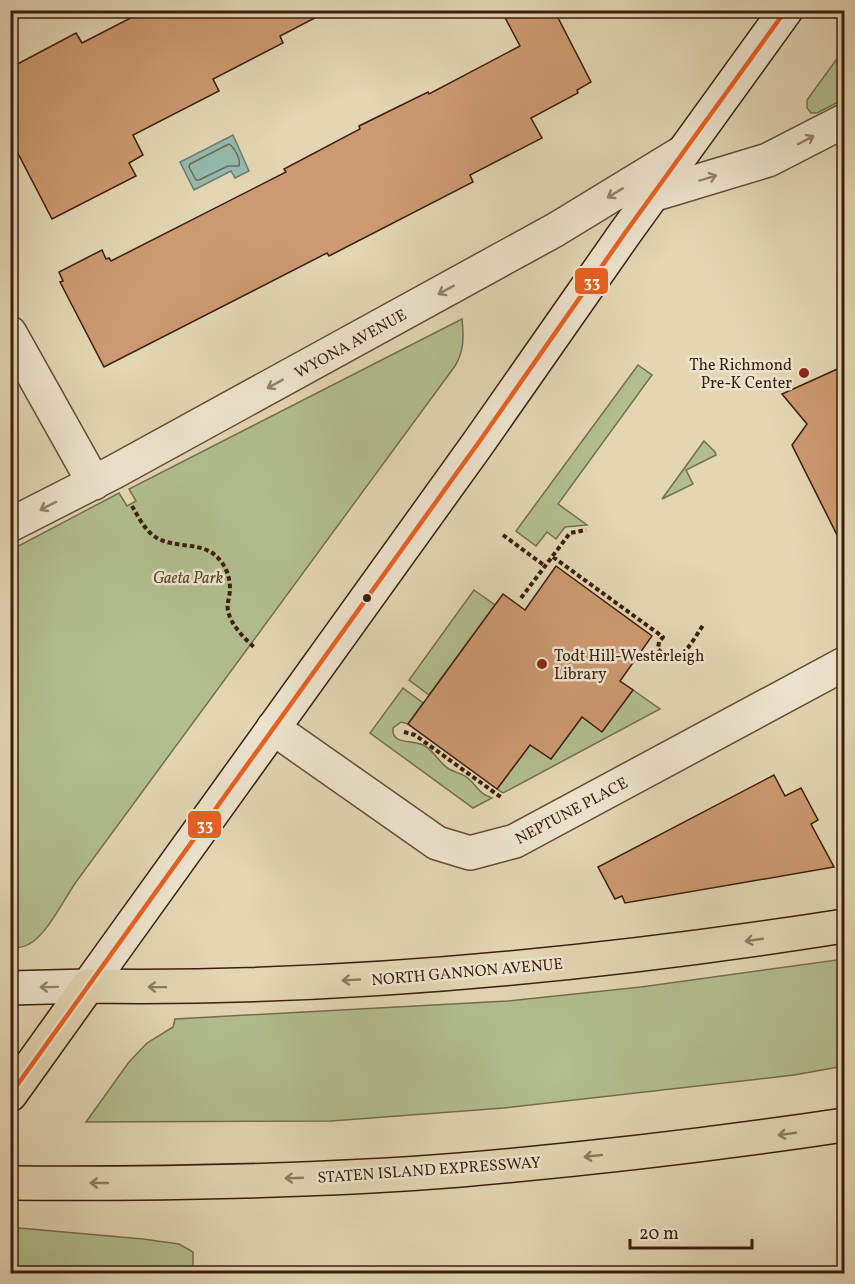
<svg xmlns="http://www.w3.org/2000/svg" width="855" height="1284" viewBox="0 0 855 1284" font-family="Vollkorn,serif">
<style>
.green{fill:#b2be8e;stroke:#766e4d;stroke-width:1.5}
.water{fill:#95b9ad;stroke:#717b6d;stroke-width:1.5}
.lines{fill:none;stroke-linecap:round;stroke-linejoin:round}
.shore{stroke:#686c5c;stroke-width:1.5}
.building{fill:#cd9970;stroke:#3b1e0c;stroke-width:1.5}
.minor-casing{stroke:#654c36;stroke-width:36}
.tertiary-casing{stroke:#654c36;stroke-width:36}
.secondary-casing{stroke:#3b1e0c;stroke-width:36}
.primary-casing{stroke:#3b1e0c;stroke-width:36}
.motorway-casing{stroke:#3b1e0c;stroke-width:36}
.path{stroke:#3b1e0c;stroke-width:4;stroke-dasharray:4.5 3;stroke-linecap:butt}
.minor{stroke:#ede4ce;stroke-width:33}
.tertiary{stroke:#ede4ce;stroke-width:33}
.secondary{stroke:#ede4ce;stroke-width:33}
.primary{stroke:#e3d6b3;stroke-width:33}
.motorway{stroke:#e3d6b3;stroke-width:33}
.bus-1-casing{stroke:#ede4ce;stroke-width:9}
.bus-1{stroke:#e96121;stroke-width:4.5}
.oneway{stroke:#94816d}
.oneway2{stroke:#8f7a60}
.poi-dot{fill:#8f2418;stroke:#ede4ce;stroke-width:2}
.bus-dot{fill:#3b1e0c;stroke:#ede4ce;stroke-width:2}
.labels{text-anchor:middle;stroke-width:5;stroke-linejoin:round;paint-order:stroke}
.street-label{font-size:16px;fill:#3b1e0c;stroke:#ede4ce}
.poi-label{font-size:16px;fill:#3b1e0c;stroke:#ede4ce;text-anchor:end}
.park-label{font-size:16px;font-style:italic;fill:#59462c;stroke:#ede4ce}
.line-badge{stroke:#ede4ce;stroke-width:2}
.badge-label{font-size:16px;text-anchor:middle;font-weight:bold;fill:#fff}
</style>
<rect width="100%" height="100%" fill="#e3d6b3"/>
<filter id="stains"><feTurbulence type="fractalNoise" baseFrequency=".00333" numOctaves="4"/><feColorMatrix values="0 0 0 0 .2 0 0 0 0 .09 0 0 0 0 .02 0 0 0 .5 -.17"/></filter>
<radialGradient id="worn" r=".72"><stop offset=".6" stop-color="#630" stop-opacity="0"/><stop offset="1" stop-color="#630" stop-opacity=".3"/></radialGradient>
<path class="green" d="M844,49V99L817,113H811L807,108V100Z
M462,319C464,337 464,351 455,366L76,882C64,899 47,935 29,944C23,948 17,948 11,948V550L119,493L127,506L136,501L129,489Z
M638,365L652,375L558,504L587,525L565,527L556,539L547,532L536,546L516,531Z
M704,441L715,452L716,455L686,470L693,484L662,499Z
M474,590L495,605L429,695L409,680Z
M403,688L423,703L408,724L401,722L393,728C391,746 414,739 425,746C435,752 440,764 449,769C456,773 465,774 470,780C478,788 480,794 492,798L473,808L370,733Z
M633,690L660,709L503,793L497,789L530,745L551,759L582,717L602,731Z
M844,959V1066L794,1075L504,1108L331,1121L86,1122L129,1062L147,1043L173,1027L175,1019L507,1001L641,987Z
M19,1228L143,1239L179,1244L193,1252V1273H11V1240Z"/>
<path class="water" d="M233,135L249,171L235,178L231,171L194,190L180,162Z"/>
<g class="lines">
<path class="shore" d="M229,144C235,148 241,160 239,166H228L199,180H196L189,167L190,164Z"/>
</g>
<path class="building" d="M146,10H330L280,36L283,43L213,79L219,91L133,135L143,155L129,163L136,176L52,219L10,138V68L76,33L82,43Z
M501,10H554L591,82L577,90L578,93L531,118L542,138L470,175L473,182L329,256L327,253L104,367L60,282L63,281L59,272L102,250L106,259L109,258L111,261L286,172L284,169L360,129L359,126L428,92L429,94L520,46Z
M844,366V549L792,445L807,424L782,394Z
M556,566L652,636L620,681L633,690L602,732L582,717L551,759L530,745L497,789L408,724L503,594L525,610Z
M774,775L785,796L801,788L818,820L811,824L834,867L625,903L622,896L615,899L598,867Z"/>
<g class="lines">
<g class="minor-casing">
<path id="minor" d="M10,333L94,483
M10,525L114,472L555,230L683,152
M273,728L437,843L470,853L515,841L844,664"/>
</g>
<g class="tertiary-casing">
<path id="tertiary" d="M652,195L768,160L844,121"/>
</g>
<g class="secondary-casing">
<path id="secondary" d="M10,988L88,986L479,442L625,233L786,10"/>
</g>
<g class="primary-casing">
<path id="primary" d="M10,1095L88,986C341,990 595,965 844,926"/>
</g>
<g class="motorway-casing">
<path id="motorway" d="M10,1183C160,1184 311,1182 460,1170C589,1159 717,1144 844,1125"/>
</g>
<path class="path" d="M132,506C138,516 144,529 154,536C173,550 202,540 218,558C228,568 232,584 229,597C228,602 227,605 228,611C231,625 244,638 255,648
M503,535L545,566
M553,557L663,637L659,642L658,649L669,660C685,659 695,636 704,624
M521,598L570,533L586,530
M404,732L415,735L502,798"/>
<use href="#minor" class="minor"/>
<use href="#tertiary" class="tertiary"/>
<use href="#secondary" class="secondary"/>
<use href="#primary" class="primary"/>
<use href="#motorway" class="motorway"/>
<g class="bus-1-casing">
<path id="bus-1" d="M10,1095L479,442L625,233L786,10"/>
</g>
<use href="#bus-1" class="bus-1"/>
</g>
<defs><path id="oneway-shaft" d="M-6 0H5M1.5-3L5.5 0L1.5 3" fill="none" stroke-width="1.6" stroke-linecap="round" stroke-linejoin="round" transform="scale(1.5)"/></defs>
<g class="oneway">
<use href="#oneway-shaft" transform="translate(806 140) rotate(-27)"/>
<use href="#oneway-shaft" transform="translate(708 178) rotate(-17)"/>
<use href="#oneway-shaft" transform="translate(615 193) rotate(149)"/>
<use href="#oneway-shaft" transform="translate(446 290) rotate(151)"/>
<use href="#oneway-shaft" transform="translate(275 384) rotate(151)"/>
<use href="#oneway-shaft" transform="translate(48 506) rotate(153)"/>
<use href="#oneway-shaft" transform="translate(49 987) rotate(179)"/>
</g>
<g class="oneway2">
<use href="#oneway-shaft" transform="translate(754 940) rotate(172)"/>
<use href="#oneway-shaft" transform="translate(351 980) rotate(177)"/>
<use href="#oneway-shaft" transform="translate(157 987) rotate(-179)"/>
<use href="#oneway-shaft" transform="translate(787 1134) rotate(172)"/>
<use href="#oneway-shaft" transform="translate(593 1156) rotate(174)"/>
<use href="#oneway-shaft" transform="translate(294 1178) rotate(178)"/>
<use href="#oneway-shaft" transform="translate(99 1183) rotate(180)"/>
</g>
<g class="poi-dot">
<circle cx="804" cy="373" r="6"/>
<circle cx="542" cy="664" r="6"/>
</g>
<circle class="bus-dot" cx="367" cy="598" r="5"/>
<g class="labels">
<g class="street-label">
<text transform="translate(350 343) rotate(-29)" y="6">WYONA AVENUE</text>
<text transform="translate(571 810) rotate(-28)" y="6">NEPTUNE PLACE</text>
<text transform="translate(467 971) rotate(-5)" y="6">NORTH GANNON AVENUE</text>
<text transform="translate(429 1169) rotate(-4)" y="6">STATEN ISLAND EXPRESSWAY</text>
</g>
<g class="poi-label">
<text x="792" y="370">The Richmond<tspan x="792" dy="18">Pre-K Center</tspan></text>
<text x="554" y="661" text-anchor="start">Todt Hill-Westerleigh<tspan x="554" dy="18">Library</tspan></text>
</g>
<g class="park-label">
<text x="188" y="583">Gaeta Park</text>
</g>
</g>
<g class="line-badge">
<rect x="574" y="267" width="35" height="28" rx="6" fill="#e96121"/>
<rect x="187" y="810" width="35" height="29" rx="6" fill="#e96121"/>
</g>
<g class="badge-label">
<text x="592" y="287">33</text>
<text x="205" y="830">33</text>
</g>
<rect width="855" height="1284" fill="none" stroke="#e3d6b3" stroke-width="36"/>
<rect x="12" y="12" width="831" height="1260" fill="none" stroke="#3b1e0c" stroke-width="3"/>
<rect x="18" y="18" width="819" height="1248" fill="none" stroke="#3b1e0c" stroke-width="1.5"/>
<path d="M630 1239v9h122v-9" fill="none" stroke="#3b1e0c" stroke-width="3"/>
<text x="639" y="1239" font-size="18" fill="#3b1e0c" stroke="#ede4ce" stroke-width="4.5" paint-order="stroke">20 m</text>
<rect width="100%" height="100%" filter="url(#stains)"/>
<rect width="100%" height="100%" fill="url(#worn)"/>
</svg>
